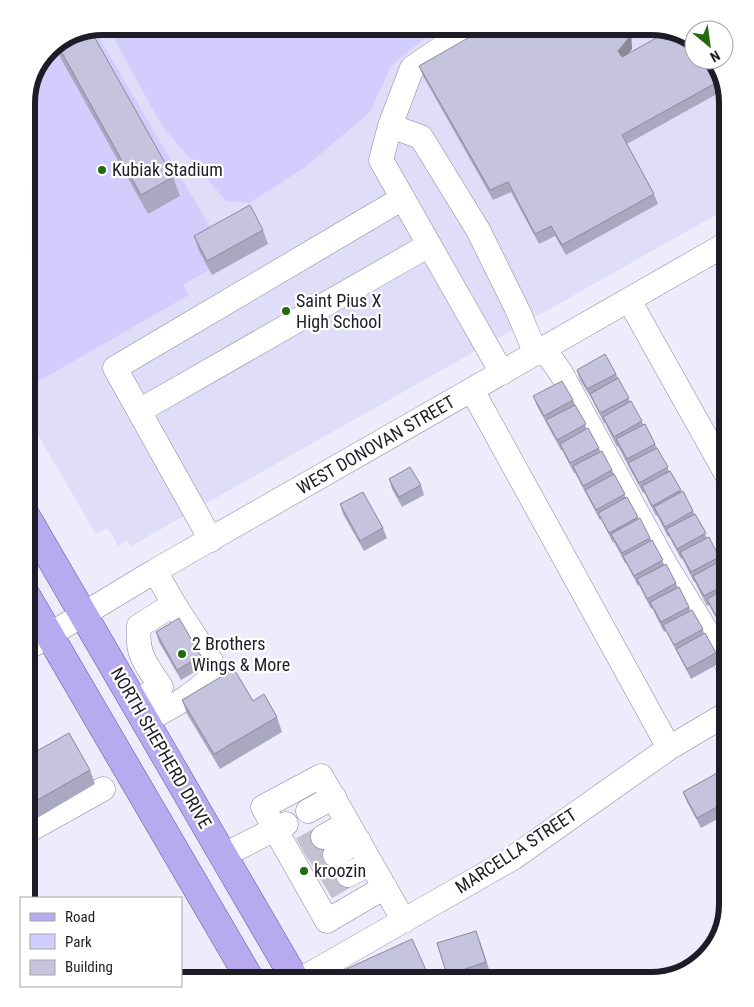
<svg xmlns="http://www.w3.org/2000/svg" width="754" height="1007" viewBox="0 0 754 1007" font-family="'Roboto Condensed',sans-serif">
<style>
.built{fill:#e0ddf9}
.green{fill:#d3cdfe}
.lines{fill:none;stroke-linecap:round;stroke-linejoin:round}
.minor-tunnel{stroke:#c4c2d1;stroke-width:24;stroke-dasharray:24 12;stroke-linecap:butt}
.minor-casing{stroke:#88859f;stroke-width:25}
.major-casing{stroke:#6454a1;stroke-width:29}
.minor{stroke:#fff;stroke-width:24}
.major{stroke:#b8aaee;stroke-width:28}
.wall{fill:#aaa8c0}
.shaded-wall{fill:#8b889c}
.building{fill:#c6c3df;stroke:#8b889c}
.poi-dot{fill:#216b0a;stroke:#fff;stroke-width:2}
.labels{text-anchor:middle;stroke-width:4.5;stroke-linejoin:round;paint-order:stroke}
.poi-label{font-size:18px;fill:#1e1d27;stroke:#fff;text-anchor:start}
.street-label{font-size:18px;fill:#1e1d27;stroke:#fff}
.rim{fill:none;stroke:#1e1d27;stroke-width:6}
</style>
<rect width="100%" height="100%" fill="#edebfc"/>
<path class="built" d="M103,26H655L689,36L694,41V60L715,61L728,103V208L131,546L127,540L118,546L108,528L96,534L26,415V98L52,46Z"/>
<path class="green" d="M107,26H439L391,66L370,112L304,168L249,203L226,201L162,126Z
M100,39L219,242L212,268L183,285L189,295L32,385L26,378V98L52,46L59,43Z"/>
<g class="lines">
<path class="minor-tunnel" d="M302,849L323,837
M314,868L335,855
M326,888L348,875"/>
<g class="minor-casing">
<path id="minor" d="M474,26L412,68L390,126L381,160L502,373
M390,126L421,137L478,230L518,311L536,354
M629,300L728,477
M544,349L561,373L664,562L728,666
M472,390L669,748
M139,411L429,245
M211,540L115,368L403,198
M26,649L155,571L728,243
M135,702L161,687C146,664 136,655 139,626L174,604L155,571
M145,721C170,708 193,696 213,675L211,661L174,604
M308,811L334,797
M286,824L275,829L263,807L321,776L404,921
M26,832L103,789
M323,837L348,823
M224,855L275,829L327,921L385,887
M335,855L359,841
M348,875L371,863
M298,981L513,858L669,748L728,713"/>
</g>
<g class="major-casing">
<path id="major" d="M26,516L296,981
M26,595L251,981"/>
</g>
<use href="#minor" class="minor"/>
<use href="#major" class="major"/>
</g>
<path class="wall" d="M91,31L173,177L180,196L148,214L61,59L56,44Z
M632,49L627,54L715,61L724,90L627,144L654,194L658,204L566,255L555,236L539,244L511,192L493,200L423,76L419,66Z
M263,230L268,244L212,275L199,251L194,236Z
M728,280V299L721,284Z
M577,370L616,374L630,402L655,444L669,471L693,511L707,538L728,571V640L709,605L707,606L695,582H694L682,558L681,559L669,536L668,537L657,515L656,516L644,492L643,493L632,473L618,446L617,447L605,423H604L592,399L580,380Z
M533,396L573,400L587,429L612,470L626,498L650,538L664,564L676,583L678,588L689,607L691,611L703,629L704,634L716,653L720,663L691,679L666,631L664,632L652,608L651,609L639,585L638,586L626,563H625L614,542L613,543L601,519L600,520L575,473H574L562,450H561L548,426L537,406Z
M389,479L421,485L424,495L402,507L392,489Z
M340,504L383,528L387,538L364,551L343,514Z
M156,632L201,656L205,666L181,680L159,642Z
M182,700L277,717L282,732L220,769L187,714Z
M26,757L90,770L95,784L34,820L26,807Z
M728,767V813L701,828L687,802L683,792Z
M480,941L490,972L463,981H449L437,943Z
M181,972L184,981H181Z"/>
<path class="shaded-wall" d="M627,26H631L632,49L622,61L618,51Z"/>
<path class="building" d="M489,26H627L628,39L618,51L622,57L669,31L689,36L694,41V60H714L715,61L721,80L622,135L654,194L562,245L551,226L535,234L508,182L490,190L419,66Z
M91,31L173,177L141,195L57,44Z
M250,205L263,230L207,261L194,236Z
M728,280V296L721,284Z
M605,354L616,374L587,389L577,370Z
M618,378L629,398L600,413L590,394Z
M562,381L573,400L544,416L533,396Z
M631,401L642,421L614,437L603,417Z
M575,405L586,424L557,440L546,420Z
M645,424L655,444L627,459L616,439Z
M588,428L599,448L570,463L560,444Z
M657,448L668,467L639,483L628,463Z
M602,451L612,470L583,486L573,466Z
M410,467L421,485L399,497L389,479Z
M670,471L681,490L652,506L642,486Z
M614,474L625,494L596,510L585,490Z
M683,491L693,511L665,527L654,507Z
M363,492L383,528L360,541L340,504Z
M627,497L638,517L609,533L598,513Z
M695,514L706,533L677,549L666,529Z
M640,518L650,538L622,553L611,534Z
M709,537L719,557L691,572L680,552Z
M652,540L663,560L634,576L623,556Z
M722,560L728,571V583L704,596L693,576Z
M666,564L676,583L647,599L637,579Z
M679,587L689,607L661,622L650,602Z
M728,587V613L717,618L707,599Z
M692,610L703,629L674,645L663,625Z
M179,618L201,656L177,670L156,632Z
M728,618V637L720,622Z
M705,633L716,653L687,669L676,649Z
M234,669L253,701L264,694L277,717L214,754L182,700Z
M69,733L90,770L29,805L26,801V757Z
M728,767V801L697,818L683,792Z
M476,931L486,962L447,975L437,943Z
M412,939L431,981H347L342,971Z"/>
<g class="poi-dot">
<circle cx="102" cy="170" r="5"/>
<circle cx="286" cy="311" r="5"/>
<circle cx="182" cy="654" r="5"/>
<circle cx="304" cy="871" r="5"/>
</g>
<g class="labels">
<g class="poi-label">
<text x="112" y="176">Kubiak Stadium</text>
<text x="296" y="307">Saint Pius X<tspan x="296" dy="21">High School</tspan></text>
<text x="192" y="650">2 Brothers<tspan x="192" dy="21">Wings &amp; More</tspan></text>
<text x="314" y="877">kroozin</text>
</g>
<g class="street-label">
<text transform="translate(376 445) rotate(-30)" y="6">WEST DONOVAN STREET</text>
<text transform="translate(161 748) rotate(60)" y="6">NORTH SHEPHERD DRIVE</text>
<text transform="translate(516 851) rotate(-33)" y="6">MARCELLA STREET</text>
</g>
</g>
<path d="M0 0H754V1007H0ZM103 35H651A68 68 0 0 1 719 103V904A68 68 0 0 1 651 972H103A68 68 0 0 1 35 904V103A68 68 0 0 1 103 35Z" fill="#fff" fill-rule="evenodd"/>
<path class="rim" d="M103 35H651A68 68 0 0 1 719 103V904A68 68 0 0 1 651 972H103A68 68 0 0 1 35 904V103A68 68 0 0 1 103 35Z"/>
<rect x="20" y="897" width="162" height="90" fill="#ffffff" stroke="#a5a5a9"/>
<rect x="30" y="913" width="25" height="8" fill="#b8aaee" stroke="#a5a5a9"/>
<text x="65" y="922" font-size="15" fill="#1e1d27">Road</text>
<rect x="30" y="934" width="25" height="15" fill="#d3cdfe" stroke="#a5a5a9"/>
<text x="65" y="947" font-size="15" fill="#1e1d27">Park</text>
<rect x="30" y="960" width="25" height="15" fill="#c6c3df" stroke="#a5a5a9"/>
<text x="65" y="972" font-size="15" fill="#1e1d27">Building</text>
<g transform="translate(709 45) rotate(151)"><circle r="24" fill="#ffffff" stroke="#a5a5a9"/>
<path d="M0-4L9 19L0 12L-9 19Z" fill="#216b0a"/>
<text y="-8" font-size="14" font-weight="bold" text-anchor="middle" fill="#1e1d27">N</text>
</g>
</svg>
